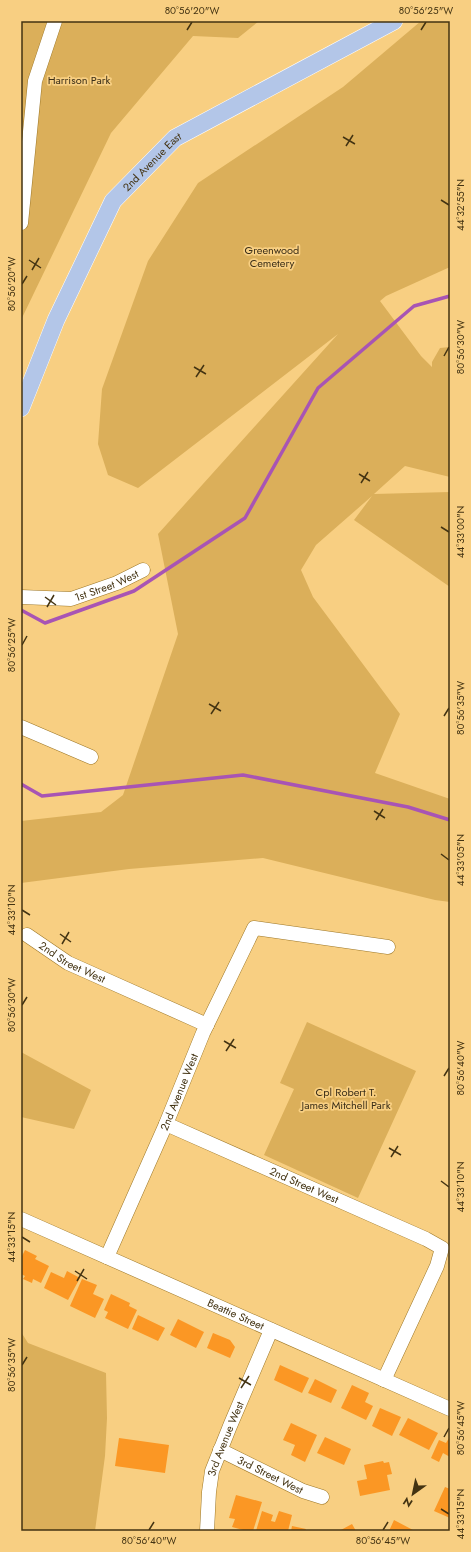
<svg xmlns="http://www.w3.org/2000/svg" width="471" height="1552" viewBox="0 0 471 1552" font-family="Jost,sans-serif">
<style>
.green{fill:#dbaf5a}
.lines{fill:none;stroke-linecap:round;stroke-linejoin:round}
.stream{stroke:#a854b4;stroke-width:3.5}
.building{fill:#fb9724}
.minor-casing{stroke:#9d7727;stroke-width:15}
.major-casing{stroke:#fff;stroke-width:18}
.minor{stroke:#fff;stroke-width:14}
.major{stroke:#b3c6e8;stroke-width:17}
.ticks{fill:none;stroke:#433312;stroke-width:1.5}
.labels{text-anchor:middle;stroke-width:3.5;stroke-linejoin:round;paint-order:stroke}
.park-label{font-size:11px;fill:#3a2e18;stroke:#f8cf82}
.street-label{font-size:11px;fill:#433312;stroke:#f8cf82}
.neatline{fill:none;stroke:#433312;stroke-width:1.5}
.ticks-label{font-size:10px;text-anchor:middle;fill:#433312}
</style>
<rect width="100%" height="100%" fill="#f8cf82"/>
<path class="green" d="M21,21H259L238,38L193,36L111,133L21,320Z
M421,21H450V267L386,296L380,301L421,356L432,367V362L440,348L450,347V477L405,466L374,494L450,492V587L354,520L372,496L316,545L301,570L313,597L400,714L375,773L450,799V902L435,900L263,858L129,869L21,883V821L101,812L123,795L178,634L158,534L338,334L138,488L108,475L98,444L102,389L148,261L198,183L343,87Z
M307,1022L416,1071L358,1198L264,1155L294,1089L280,1083Z
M21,1052L91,1090L74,1129L21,1117Z
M21,1332L28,1343L106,1373L107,1418L105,1456L95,1531H21Z"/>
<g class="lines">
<path class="stream" d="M21,610L45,623L134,591L245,518L318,388L414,306L450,296
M21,784L42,796L243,775L408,807L450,820"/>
</g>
<path class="building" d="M25,1250L37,1256L35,1259L49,1266L41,1283L33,1279L32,1283L23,1279L25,1276L21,1274V1258Z
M67,1271L80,1278L68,1300L44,1288L51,1272L64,1278Z
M82,1279L97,1285L93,1294L104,1299L95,1318L70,1306Z
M111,1294L130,1303L129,1306L137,1310L128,1329L105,1318L108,1312L104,1310Z
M138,1315L165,1328L158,1341L132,1329Z
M178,1319L204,1332L196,1348L170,1335Z
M213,1333L230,1340L235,1347L230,1358L207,1348Z
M280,1365L309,1378L302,1393L274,1380Z
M315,1379L337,1390L331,1403L308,1393Z
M352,1385L369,1393L365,1402L373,1406L366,1420L341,1408Z
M380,1408L401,1417L392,1436L372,1426Z
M408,1418L438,1433L429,1450L399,1435Z
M291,1423L317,1435L305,1462L291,1455L295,1445L283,1440Z
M325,1437L351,1449L344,1465L317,1453Z
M119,1438L169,1445L165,1473L115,1466Z
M449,1438L450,1439V1457L443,1453L439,1462L431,1458L439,1440L446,1443Z
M383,1461L384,1463L389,1462L392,1474L387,1475L390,1490L360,1496L357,1481L367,1479L364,1465Z
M445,1487L450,1489V1518L434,1511Z
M236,1495L262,1502L253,1531H247L232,1527L235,1519L229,1518Z
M262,1511L273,1515L271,1521L275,1522L279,1511L292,1515L288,1531H256Z
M394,1520L413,1530V1531H389Z
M352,1524L356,1531H339Z
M292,1526L306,1529L305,1531H291Z"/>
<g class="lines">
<g class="minor-casing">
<g id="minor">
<path d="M21,223L35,81L55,21"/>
<path id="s1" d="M21,597L71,599L117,583L143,570"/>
<path d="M21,727L91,757"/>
<path id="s2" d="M27,935L68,963L207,1025"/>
<path id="s3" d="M166,1124L426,1239L442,1248L437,1266L384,1380"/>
<path id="s4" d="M21,1219L450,1409"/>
<path id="s5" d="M107,1257L166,1124L203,1033L254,928L388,947"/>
<path id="s6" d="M220,1450L303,1491L322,1497"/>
<path id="s7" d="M207,1531L209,1492L212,1471L230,1426L271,1330"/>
</g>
</g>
<g class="major-casing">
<g id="major">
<path id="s8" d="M21,408L56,320L113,201L175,138L394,21"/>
</g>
</g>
<use href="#minor" class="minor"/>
<use href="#major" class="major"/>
</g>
<path class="ticks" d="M187,30L192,22M421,30L426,22M343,137L355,144M346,146L353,135M441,200L449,205M29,260L41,268M32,270L39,258M22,284L27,276M444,356L449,347M194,367L206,374M196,377L204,365M359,474L370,481M361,483L368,472M441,527L449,532M45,597L56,605M47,607L54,595M22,645L27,636M209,704L221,711M211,714L219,702M444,716L449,708M374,811L385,818M376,820L383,809M441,854L449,860M22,910L30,915M60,934L71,942M62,944L69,932M22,1005L27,997M224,1041L236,1048M226,1051L234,1039M444,1076L449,1068M389,1148L401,1155M391,1157L398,1146M441,1181L449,1187M22,1237L30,1242M75,1271L87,1279M77,1281L84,1269M22,1365L27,1357M239,1378L251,1385M241,1388L249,1376M444,1437L449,1428M441,1509L449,1514M149,1530L154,1522M383,1530L388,1522"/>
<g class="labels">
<g class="park-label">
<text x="79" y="84">Harrison Park</text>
<text x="272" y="254">Greenwood<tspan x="272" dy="13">Cemetery</tspan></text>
<text x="346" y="1096">Cpl Robert T.<tspan x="346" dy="13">James Mitchell Park</tspan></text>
</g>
<g class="street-label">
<text dy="4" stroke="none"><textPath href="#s8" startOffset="282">2nd Avenue East</textPath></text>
<text dy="4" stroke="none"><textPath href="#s1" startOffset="88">1st Street West</textPath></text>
<text dy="4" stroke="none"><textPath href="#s2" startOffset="53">2nd Street West</textPath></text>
<text dy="4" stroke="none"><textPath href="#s5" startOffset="180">2nd Avenue West</textPath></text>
<text dy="4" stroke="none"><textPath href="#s3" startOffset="151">2nd Street West</textPath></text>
<text dy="4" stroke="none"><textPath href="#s4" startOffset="235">Beattie Street</textPath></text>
<text dy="4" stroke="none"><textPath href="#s7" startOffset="95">3rd Avenue West</textPath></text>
<text dy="4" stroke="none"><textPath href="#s6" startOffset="56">3rd Street West</textPath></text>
</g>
</g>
<rect width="471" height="1552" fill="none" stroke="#f8cf82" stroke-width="44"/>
<g transform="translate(413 1494) rotate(213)" stroke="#f8cf82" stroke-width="3" paint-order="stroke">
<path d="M0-3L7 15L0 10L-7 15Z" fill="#433312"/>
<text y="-6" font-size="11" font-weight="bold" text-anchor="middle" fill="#433312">N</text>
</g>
<rect x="22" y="22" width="427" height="1508" class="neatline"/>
<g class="ticks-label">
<text x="192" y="14">80°56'20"W</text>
<text x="426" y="14">80°56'25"W</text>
<text transform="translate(460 205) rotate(-90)" y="4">44°32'55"N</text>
<text transform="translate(11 284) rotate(-90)" y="4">80°56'20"W</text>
<text transform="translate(460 347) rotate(-90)" y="4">80°56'30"W</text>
<text transform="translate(460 532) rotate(-90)" y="4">44°33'00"N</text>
<text transform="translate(11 645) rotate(-90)" y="4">80°56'25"W</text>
<text transform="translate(460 708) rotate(-90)" y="4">80°56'35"W</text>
<text transform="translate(460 860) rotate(-90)" y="4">44°33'05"N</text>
<text transform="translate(11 910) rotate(-90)" y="4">44°33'10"N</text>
<text transform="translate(11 1005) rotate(-90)" y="4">80°56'30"W</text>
<text transform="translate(460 1068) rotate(-90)" y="4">80°56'40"W</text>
<text transform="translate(460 1187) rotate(-90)" y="4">44°33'10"N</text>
<text transform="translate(11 1237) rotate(-90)" y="4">44°33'15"N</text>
<text transform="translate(11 1365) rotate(-90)" y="4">80°56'35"W</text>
<text transform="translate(460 1428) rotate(-90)" y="4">80°56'45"W</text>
<text transform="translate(460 1514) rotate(-90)" y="4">44°33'15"N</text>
<text x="149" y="1544">80°56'40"W</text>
<text x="383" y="1544">80°56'45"W</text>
</g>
</svg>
